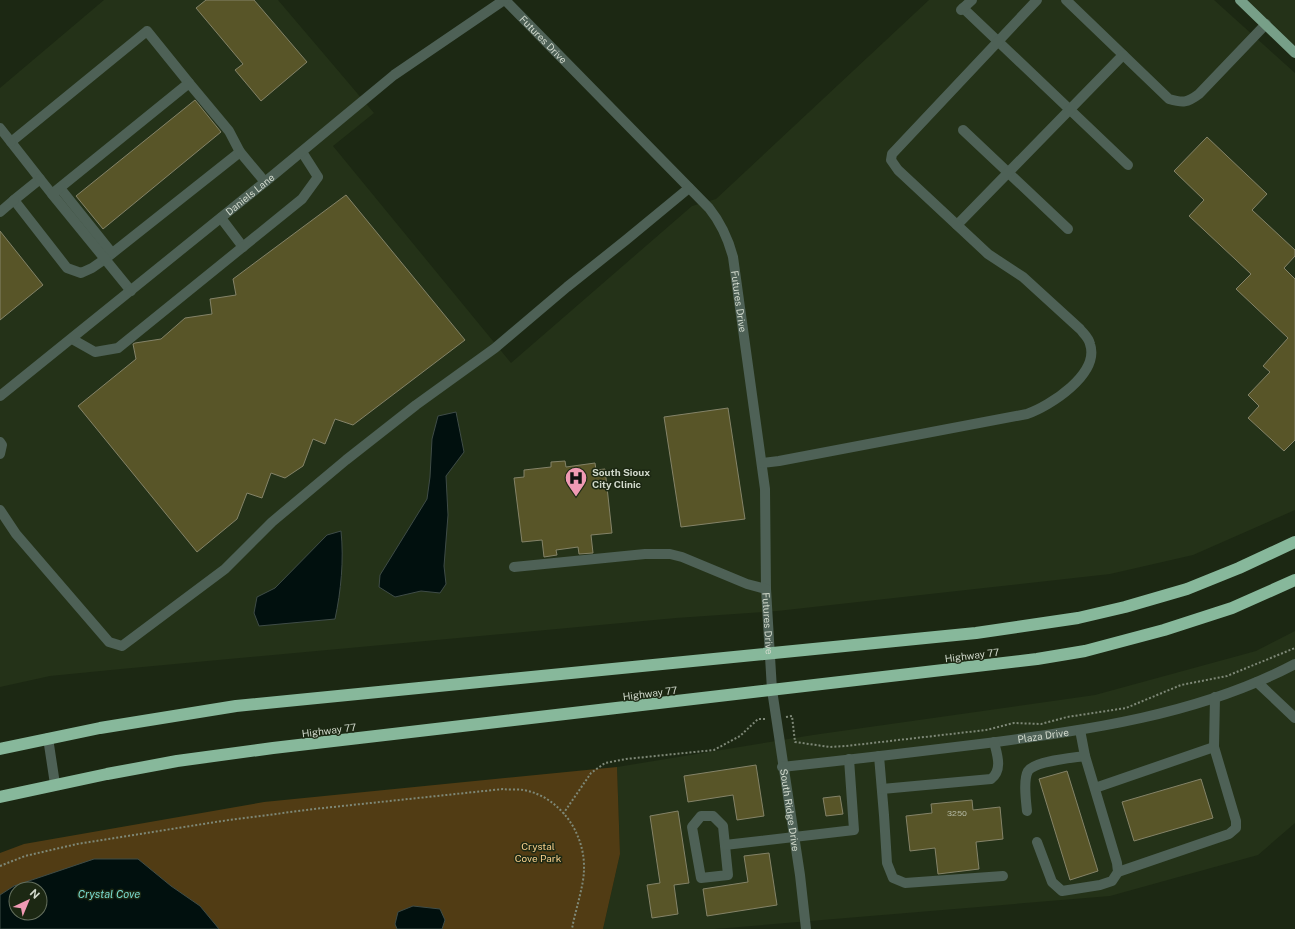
<svg xmlns="http://www.w3.org/2000/svg" width="1295" height="929" viewBox="0 0 1295 929" font-family="'Public Sans',sans-serif">
<style>
.built{fill:#243218}
.green{fill:#513c14;fill-rule:evenodd}
.water{fill:#01100e;stroke:#3f4c47;fill-rule:evenodd}
.building{fill:#585528;stroke:#848368}
.lines{fill:none;stroke-linecap:round;stroke-linejoin:round}
.path{stroke:#7e8877;stroke-width:2;stroke-dasharray:2 2;stroke-linecap:butt}
.minor{stroke:#4e6156;stroke-width:10}
.major{stroke:#779f88;stroke-width:10}
.highway{stroke:#87b89b;stroke-width:12}
.labels{text-anchor:middle;stroke-width:3;stroke-linejoin:round;paint-order:stroke}
.number-label{font-size:8px;fill:#b3b8a3}
.street-label{font-size:10px;fill:#d1d9cc;stroke:#1c2813}
.poi-label{font-size:10px;font-weight:bold;fill:#d1d9cc;stroke:#1c2813;text-anchor:start}
.park-label{font-size:10px;fill:#f7cf8c;stroke:#1c2813}
.water-label{font-size:11px;font-style:italic;fill:#79dbcf;stroke:#1c2813}
</style>
<rect width="100%" height="100%" fill="#1c2813"/>
<path class="built" d="M104,0H278L374,113L333,146L511,363L692,206L716,199L929,0H1214L1295,73V510L1193,555L1110,574L777,611L676,618L121,669L50,676L0,687V88Z
M1247,0H1295V46Z
M1295,631V823L1258,855L1110,896L715,929H603L620,854L617,767L813,735L1095,695L1256,651Z"/>
<path class="green" d="M617,767L620,854L603,929H0V853L24,844L264,802ZM16,889H40V913H16Z"/>
<path class="water" d="M456,412L464,452L446,476L448,515L444,566L446,584L440,593L421,591L395,597L379,587L380,575L427,499L430,477L432,439L438,416Z
M341,531C344,560 341,591 335,619L259,626L254,613L257,597L275,588L327,535Z
M94,859H138L171,886L200,906L219,929H0V895L14,886ZM16,889H40V913H16Z
M413,906L440,909L445,920L442,929H397L395,924L398,912Z"/>
<path class="building" d="M206,0H254L307,62L261,101L235,70L243,64L196,8Z
M195,100L221,132L103,229L76,196Z
M1207,137L1267,194L1252,210L1295,250V256L1284,268L1295,279V440L1284,451L1248,418L1259,406L1248,395L1270,372L1263,366L1288,338L1236,289L1251,274L1189,216L1204,200L1174,171Z
M346,195L465,340L353,425L335,419L325,444L313,439L303,466L285,478L271,473L262,498L247,493L237,519L197,552L78,406L136,359L133,344L135,343L161,339L185,318L212,314L210,299L236,295L233,279Z
M0,231L43,285L0,320Z
M728,408L745,519L681,527L664,417Z
M565,461L566,467L595,463L596,470L605,469L612,533L591,535L593,553L579,554L578,547L556,550L557,555L544,557L542,540L522,542L514,478L524,477V470L551,467V462Z
M756,765L764,816L737,820L733,795L688,802L684,776Z
M1067,771L1098,871L1070,880L1039,779Z
M1201,779L1213,818L1134,841L1122,802Z
M840,796L843,814L826,816L823,798Z
M972,800L973,810L1000,807L1003,839L976,842L979,869L938,874L935,848L910,851L906,816L932,813L931,804Z
M678,811L689,883L674,885L678,914L652,918L647,885L660,883L650,816Z
M769,853L777,905L707,916L703,889L748,882L744,856Z"/>
<g class="lines">
<path class="path" d="M786,717L792,716L795,742L830,747L846,746L986,730L1014,723L1041,724L1067,717L1126,708L1181,685L1227,676L1295,648
M563,814L591,773L605,763L626,759L714,750L740,736L758,719H765
M0,866L25,856L77,844L222,821L314,809L503,789C509,790 517,789 524,790C560,797 585,833 584,869C584,886 575,911 572,929"/>
<g class="minor">
<path id="s1" d="M505,0L709,208C721,223 728,238 733,257L765,489L766,589L772,690L800,875L806,929"/>
<path d="M1066,0L1169,99C1183,103 1187,103 1199,94L1266,24"/>
<path d="M963,8L1128,165"/>
<path d="M961,10L972,0"/>
<path d="M189,83L147,31L11,142L40,179L14,200L67,268L81,273L92,268L105,259L240,152"/>
<path d="M0,128L11,142"/>
<path d="M963,130L1068,229"/>
<path d="M40,179L52,194"/>
<path d="M60,188L112,253"/>
<path d="M0,212L14,200"/>
<path d="M221,218L243,247"/>
<path d="M957,225L1123,55"/>
<path d="M131,291L52,194L189,83L229,131L240,152L265,182"/>
<path d="M72,339L95,352L118,348L302,199L318,177L302,152"/>
<path id="s2" d="M0,396L265,182L394,75L504,0"/>
<path d="M0,442L2,445L0,454"/>
<path d="M762,463L779,461L1027,414C1050,406 1100,374 1090,344C1089,338 1084,334 1080,329L1023,277L988,254L898,170L891,160L892,154L1037,0"/>
<path d="M0,510L16,534L109,642L122,646L225,569L272,522L346,460L416,405L495,348L567,287L626,240L689,188"/>
<path d="M514,567L645,554H670L682,557L747,584L766,589"/>
<path d="M1257,682L1295,718"/>
<path d="M48,738L55,784"/>
<path d="M879,756L884,815L887,863L893,878L905,883L1003,876"/>
<path id="s3" d="M782,767C848,760 915,752 980,744C1087,730 1199,715 1295,664"/>
<path d="M1095,788L1214,747"/>
<path d="M882,789L991,779C1003,770 997,754 994,742"/>
<path d="M1027,811C1026,801 1023,780 1028,771C1035,761 1072,758 1085,756"/>
<path d="M701,816H713L723,826L728,875L701,878L692,827Z"/>
<path d="M1037,842L1052,882L1062,891L1100,885L1112,881L1118,872L1117,863L1085,756L1080,730"/>
<path d="M725,845L854,830L849,759"/>
<path d="M1118,872L1229,834L1236,828V821L1214,747L1215,697"/>
</g>
<path class="major" d="M1240,0L1295,53"/>
<path class="highway" d="M0,749L100,728L236,706L976,633L1078,618L1125,607L1187,589L1239,568L1295,542
M0,797L107,774L177,761L273,748L1037,659L1085,651L1164,630L1232,608L1295,580"/>
</g>
<defs>
<g id="hospital-pin" transform="scale(1.15)"><path d="M0 17L-7.5 6A9.5 9.5 0 1 1 7.5 6Z" fill="#f09ab4" stroke="#1c2813"/><path d="M-5-5h3v3.5h4V-5h3V5h-3V1.5h-4V5h-3Z" fill="#111"/></g>
</defs>
<g fill-rule="evenodd">
<use href="#hospital-pin" x="576" y="478"/>
</g>
<g class="labels">
<g class="number-label">
<text x="957" y="816">3250</text>
</g>
<g class="street-label">
<text dy="4" stroke="none"><textPath href="#s1" startOffset="55">Futures Drive</textPath></text>
<text dy="4" stroke="none"><textPath href="#s2" startOffset="321">Daniels Lane</textPath></text>
<text dy="4" stroke="none"><textPath href="#s1" startOffset="391">Futures Drive</textPath></text>
<text dy="4" stroke="none"><textPath href="#s1" startOffset="715">Futures Drive</textPath></text>
<text transform="translate(972 655) rotate(-7)" y="4">Highway 77</text>
<text transform="translate(650 693) rotate(-7)" y="4">Highway 77</text>
<text transform="translate(329 730) rotate(-7)" y="4">Highway 77</text>
<text dy="4" stroke="none"><textPath href="#s3" startOffset="263">Plaza Drive</textPath></text>
<text dy="4" stroke="none"><textPath href="#s1" startOffset="903">South Ridge Drive</textPath></text>
</g>
<g class="poi-label">
<text x="592" y="476">South Sioux<tspan x="592" dy="12">City Clinic</tspan></text>
</g>
<g class="park-label">
<text x="538" y="850">Crystal<tspan x="538" dy="12">Cove Park</tspan></text>
</g>
<g class="water-label">
<text x="109" y="898">Crystal Cove</text>
</g>
</g>
<g transform="translate(28 901) rotate(44)"><circle r="19" fill="#1c2813" stroke="#646f5d"/>
<path d="M0-3L7 15L0 10L-7 15Z" fill="#f09ab4"/>
<text y="-6" font-size="11" font-weight="bold" text-anchor="middle" fill="#d1d9cc">N</text>
</g>
</svg>
